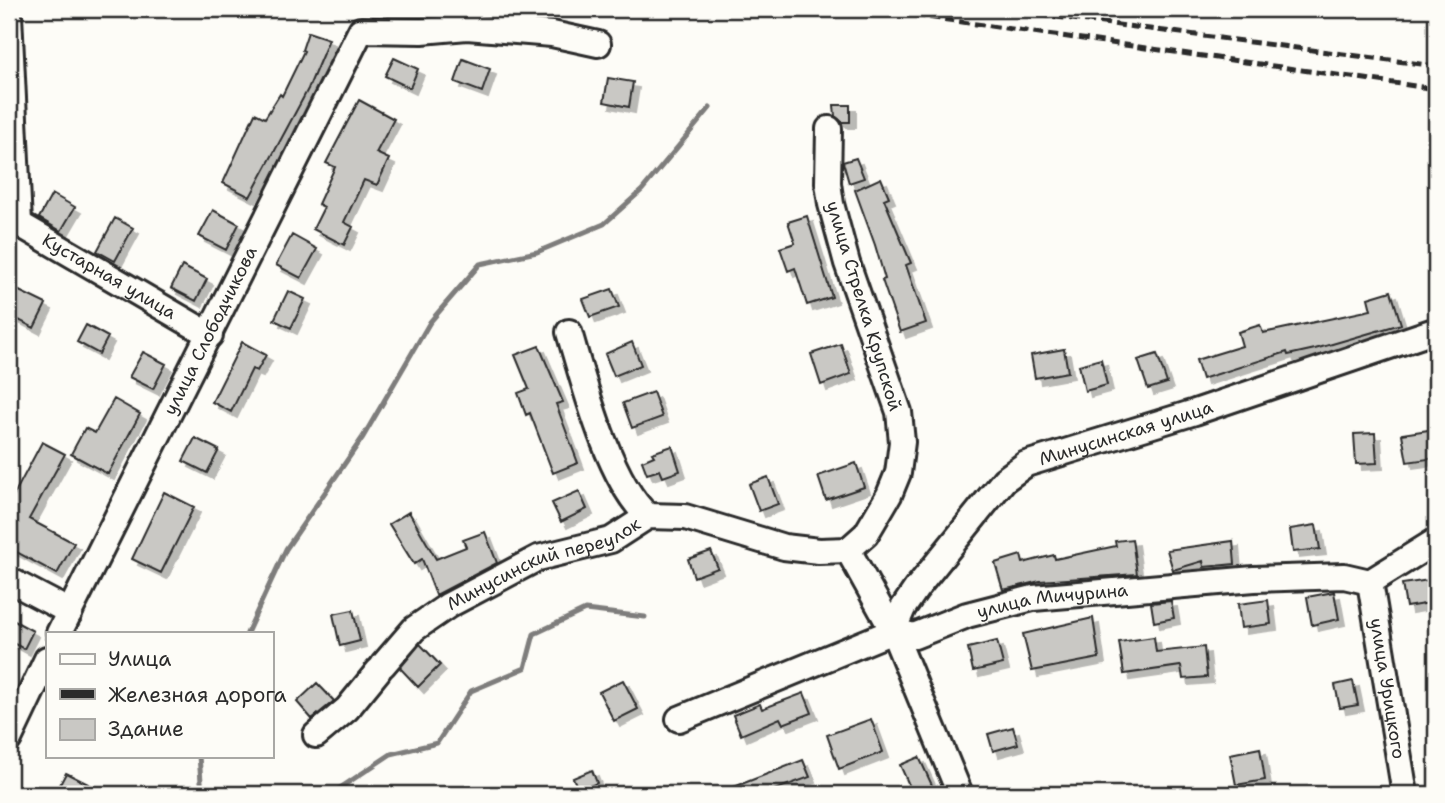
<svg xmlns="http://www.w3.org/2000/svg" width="1445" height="803" viewBox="0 0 1445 803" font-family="'Shantell Sans',sans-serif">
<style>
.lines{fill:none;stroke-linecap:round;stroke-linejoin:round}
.stream{stroke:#7e7d7b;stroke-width:5}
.building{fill:#c9c8c4;stroke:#2b2b2b;stroke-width:2;filter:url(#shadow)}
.minor-casing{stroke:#2b2b2b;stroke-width:30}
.minor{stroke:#fdfcf7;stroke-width:24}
.rail{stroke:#2b2b2b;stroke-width:5;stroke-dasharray:10 5;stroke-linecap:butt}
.labels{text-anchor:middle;stroke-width:5;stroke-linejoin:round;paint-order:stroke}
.street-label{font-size:18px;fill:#2b2b2b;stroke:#fdfcf7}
</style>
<defs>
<filter id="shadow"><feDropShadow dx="6" dy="6" stdDeviation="0" flood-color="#0004"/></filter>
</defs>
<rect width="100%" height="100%" fill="#fdfcf7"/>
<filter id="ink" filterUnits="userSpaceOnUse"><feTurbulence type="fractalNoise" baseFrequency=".0143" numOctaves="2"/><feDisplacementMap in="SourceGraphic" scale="14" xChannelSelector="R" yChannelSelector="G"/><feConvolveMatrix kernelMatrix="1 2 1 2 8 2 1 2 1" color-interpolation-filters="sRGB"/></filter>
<g filter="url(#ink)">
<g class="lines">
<path class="stream" d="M247,633L286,549L363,437L430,322L480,264L537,252L604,224L642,190L710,108
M199,756L202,794
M331,794L391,754L437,743L471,691L525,668L534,634L585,610L645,617"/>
</g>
<path class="building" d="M308,32L329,39L308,89L250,197L223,183L255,113L265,118L280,94L282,96L304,51L302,50Z
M394,58L418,69L410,88L385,76Z
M463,59L490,69L482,92L455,82Z
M608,78L633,82L629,107L604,102Z
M359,100L394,119L376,153L389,159L377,185L364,180L344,222L353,227L344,245L313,229L324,207L318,204L335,167L326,163Z
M834,105H850V122H842L835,116Z
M856,158L864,178L849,183L843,162Z
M881,178L889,197L884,199L911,263L906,265L926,323L900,332L882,280L885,279L875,245L855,190Z
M52,194L75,207L61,231L39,218Z
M213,210L239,224L226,250L199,236Z
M807,216L832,297L807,305L795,268L788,271L780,248L795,243L788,222Z
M115,218L133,228L115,261L97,251Z
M292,235L317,249L301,278L276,265Z
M182,266L207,279L196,301L171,288Z
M9,286L46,304L34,328L9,315Z
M612,289L619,307L590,317L583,299Z
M288,291L305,299L291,328L274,320Z
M1391,291L1401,324L1315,349L1288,355L1287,352L1202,379L1196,360L1242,346L1238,332L1260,325L1263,333L1371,310L1368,298Z
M86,325L108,337L99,354L77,342Z
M242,342L266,355L257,371L252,369L231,412L212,402Z
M632,342L641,365L614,376L605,354Z
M841,344L851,374L821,385L811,354Z
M539,346L563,402L556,404L578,463L553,473L530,413L526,415L518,393L529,389L515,355Z
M1064,349L1068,372L1035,378L1031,355Z
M143,352L166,364L153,389L129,377Z
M1157,354L1167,383L1148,389L1138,360Z
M1101,359L1107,385L1085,391L1079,365Z
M653,392L662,417L632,428L623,403Z
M114,399L140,414L108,474L71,454L85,428L95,433Z
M1435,429L1436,458L1407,462L1402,434Z
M1375,433L1377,463L1356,464L1354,434Z
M195,438L219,450L207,473L183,461Z
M42,442L65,454L29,519L74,543L57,574L9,548V504Z
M672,446L680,471L663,477L660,470L647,474L642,461L654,456L652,453Z
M856,463L864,487L826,500L818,476Z
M768,477L778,504L759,511L749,484Z
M579,491L587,509L561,522L552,503Z
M164,492L194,507L161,573L132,559Z
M409,512L436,559L466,547L463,540L485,532L497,563L436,595L422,559L414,564L389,524Z
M1316,525L1320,549L1293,552L1290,529Z
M1132,539L1137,574L1040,581L1003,590L995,563L1021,555L1023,563L1054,555L1055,559L1116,546L1115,541Z
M1233,541L1235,564L1204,567L1203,561L1173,570L1167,550Z
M711,551L718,568L694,577L688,559Z
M1436,579V602L1406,607L1402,584Z
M1334,592L1339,619L1312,625L1307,597Z
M1268,600L1271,624L1241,628L1238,604Z
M1171,601L1174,618L1154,622L1151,603Z
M353,610L360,641L340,646L333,614Z
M9,618L33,631L24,649L9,641Z
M1093,618L1099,658L1032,671L1023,634Z
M1154,637L1156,652L1204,647L1207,677L1183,679L1181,666L1124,674L1119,642Z
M997,641L1003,664L973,671L968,648Z
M420,644L440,665L418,687L400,668Z
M623,680L638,709L614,721L599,692Z
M1353,681L1358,705L1340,708L1335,685Z
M317,683L334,701L312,719L297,702Z
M804,693L812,713L783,724L780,718L741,735L733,715L760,704L762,709Z
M871,719L883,752L839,769L827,735Z
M1013,727L1018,744L993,751L988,734Z
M1260,748L1265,780L1236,785L1230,754Z
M919,757L936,794H913L900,765Z
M803,760L810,777L763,794H716Z
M592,770L597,783L579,791L573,778Z
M66,773L108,794H65L57,790Z"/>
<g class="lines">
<g class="minor-casing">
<g id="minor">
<path d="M9,15L19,223"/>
<path id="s1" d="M9,218L210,335"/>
<path d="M569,332C584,383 609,482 648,516"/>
<path d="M848,550L893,631L960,794"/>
<path d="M9,580L70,612"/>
<path id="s2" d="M1370,582L1405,794"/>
<path id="s3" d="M893,631L903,608L916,589L1004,480L1026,464L1195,412L1431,332"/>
<path id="s4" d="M59,633L361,30L422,31L467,27L552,34L598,44"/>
<path id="s5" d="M383,665L414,629L449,605L538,558L611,540L648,516L685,517L784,547L819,551L848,550L866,534L889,495L898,473L902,442L899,412L847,263L831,204L828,183L829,129"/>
<path id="s6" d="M679,719L893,631L914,636L967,615L1033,598L1254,579L1344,576L1370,582L1436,541"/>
<path d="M316,735L347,709L378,671"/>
<path d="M9,739L47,659"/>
</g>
</g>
<use href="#minor" class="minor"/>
<path class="rail" d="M870,9L1436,89
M995,9L1436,66"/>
</g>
</g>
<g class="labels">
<g class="street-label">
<text dy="6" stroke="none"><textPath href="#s1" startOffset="116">Кустарная улица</textPath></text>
<text transform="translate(864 306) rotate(73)" y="6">улица Стрелка Крупской</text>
<text dy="6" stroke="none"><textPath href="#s4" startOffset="338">улица Слободчикова</textPath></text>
<text dy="6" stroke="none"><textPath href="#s3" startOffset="320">Минусинская улица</textPath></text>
<text dy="6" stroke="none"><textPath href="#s5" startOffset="194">Минусинский переулок</textPath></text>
<text dy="6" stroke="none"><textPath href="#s6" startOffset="397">улица Мичурина</textPath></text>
<text dy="6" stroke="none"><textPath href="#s2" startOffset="108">улица Урицкого</textPath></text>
</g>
</g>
<rect width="1445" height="803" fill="none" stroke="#fdfcf7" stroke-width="35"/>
<rect x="18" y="18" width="1410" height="768" fill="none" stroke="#2b2b2b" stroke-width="2.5" filter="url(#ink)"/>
<rect x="46" y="632" width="228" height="126" fill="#fdfcf7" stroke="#a9a8a5" stroke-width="2"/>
<rect x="60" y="654" width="35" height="10" fill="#fdfcf7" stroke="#a9a8a5" stroke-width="2"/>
<text x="108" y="666" font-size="21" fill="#2b2b2b">Улица</text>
<rect x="60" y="689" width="35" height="10" fill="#2b2b2b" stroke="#a9a8a5" stroke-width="2"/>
<text x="108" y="702" font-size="21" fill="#2b2b2b">Железная дорога</text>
<rect x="60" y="719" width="35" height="21" fill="#c9c8c4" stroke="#a9a8a5" stroke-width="2"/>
<text x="108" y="736" font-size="21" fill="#2b2b2b">Здание</text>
</svg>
